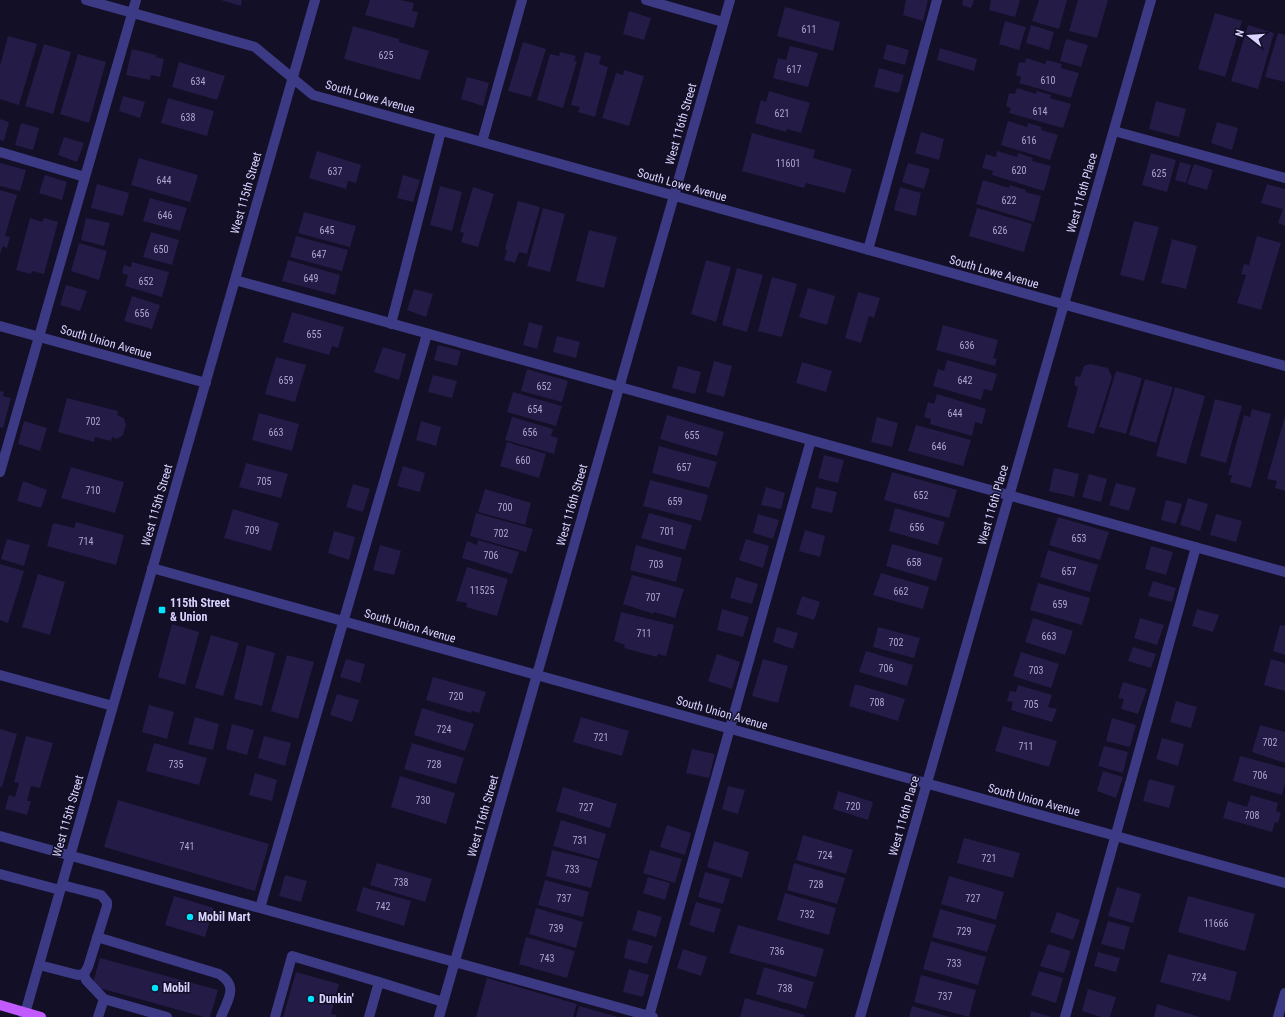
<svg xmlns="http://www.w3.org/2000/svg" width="1285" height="1017" viewBox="0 0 1285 1017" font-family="'Roboto Condensed',sans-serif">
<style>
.building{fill:#241b47}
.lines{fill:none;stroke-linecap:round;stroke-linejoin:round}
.minor{stroke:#3d3a85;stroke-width:10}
.major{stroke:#c25bff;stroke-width:10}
.poi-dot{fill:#00e5ff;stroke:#130f26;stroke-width:1.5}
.labels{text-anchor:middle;stroke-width:3;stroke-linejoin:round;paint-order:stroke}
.number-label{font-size:10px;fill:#aca6d1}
.street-label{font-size:12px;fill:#d9d4ff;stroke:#130f26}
.poi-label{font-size:12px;font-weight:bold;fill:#d9d4ff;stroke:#130f26;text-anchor:start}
</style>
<rect width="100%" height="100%" fill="#130f26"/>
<path class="building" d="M221,0H242L241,6Z
M370,0H401L414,3L412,11L418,12L414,28L365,15Z
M906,0H928L923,21L903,15Z
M963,0H974L971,8L962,5Z
M991,0H1020L1015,17L989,10Z
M1039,0H1067L1059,29L1032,21Z
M1078,0H1108L1097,38L1069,31Z
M785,7L840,22L833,51L777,36Z
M629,11L651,18L644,40L623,34Z
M1215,13L1242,21L1225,77L1198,69Z
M1005,21L1026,27L1019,50L999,44Z
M1031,25L1054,32L1049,50L1026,43Z
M1248,25L1274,33L1258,89L1231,81Z
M353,26L399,39V42L429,51L420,80L344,59Z
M1278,33L1285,35V82L1265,77Z
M8,36L37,44L19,105L0,99V66Z
M1066,39L1088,45L1081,67L1060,61Z
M523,42L546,49L531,97L508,91Z
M44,44L71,52L53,114L25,106Z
M887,44L909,50L905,65L883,59Z
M790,46L818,53L808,87L773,78L778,58L786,60Z
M940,48L977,59L974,71L937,60Z
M132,49L156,55V57L164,59L160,77L151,75L150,80L126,75Z
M560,52L576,56L574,61H577L563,108L537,100L550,54L559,56Z
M585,52L601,56L599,64L608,67L595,117L578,112L580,107L571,105Z
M78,54L106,62L89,123L60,114Z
M1026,58L1045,64L1047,60L1062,64L1061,68L1079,73L1071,98L1019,83L1021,77L1016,75L1019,62L1025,63Z
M179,62L225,76L217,100L172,87Z
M879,68L904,75L899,93L874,87Z
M624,70L644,76L629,126L602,118L616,73L623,75Z
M467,77L489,83L483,106L461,99Z
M1017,88L1036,94L1037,91L1051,95L1050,98L1071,104L1063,128L1009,113L1011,108L1006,106L1009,93L1015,94Z
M769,91L810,103L801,133L787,129L786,132L755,123L761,100L766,102Z
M123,96L145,102L140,118L119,111Z
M168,98L214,111L207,136L161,123Z
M1156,101L1186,109L1179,137L1149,129Z
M0,119L9,122L4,141L0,140Z
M1008,121L1027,127L1028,123L1042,127L1041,130L1058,135L1050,160L1001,145Z
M1217,122L1238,128L1232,150L1211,143Z
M21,123L39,128L33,150L15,145Z
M921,132L944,139L939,160L915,153Z
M752,133L815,150L813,158L852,169L845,193L806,183L804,188L742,171Z
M64,137L84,143L77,162L58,155Z
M317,151L361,165L356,183L348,181L346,189L309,178Z
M997,151L1017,157L1018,153L1033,158L1032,161L1051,166L1044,191L992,175L993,171L982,168L986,154L996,157Z
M1151,153L1176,160L1167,192L1142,185Z
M139,158L198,175L190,202L131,185Z
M1180,162L1191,165L1186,183L1175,180Z
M0,163L26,170L20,191L0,186Z
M908,163L930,169L924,189L902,182Z
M1194,164L1213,170L1207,190L1187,184Z
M45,175L67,182L62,200L39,193Z
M403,175L420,180L413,202L397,198Z
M983,180L1009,188L1010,185L1026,190L1025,192L1041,196L1034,222L976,204Z
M97,184L129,193L123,216L91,208Z
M1267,184L1285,189V226L1278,223L1283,209L1261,203Z
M440,186L462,192L452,231L430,225Z
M473,187L494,194L478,247L461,242L464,233L460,232Z
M900,187L921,193L916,216L894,210Z
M0,190L17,195L5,236L10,237L7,248L3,246L0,254Z
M150,198L187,208L180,231L143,221Z
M518,201L540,207L527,254L519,252L515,263L504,260L507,250L505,249Z
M543,208L565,214L550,272L527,266Z
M977,208L1032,224L1024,252L969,236Z
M304,212L356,226L350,247L298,233Z
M30,218L42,222L44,218L58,222L44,274L32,271L31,274L16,270Z
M86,218L110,223L104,246L81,240Z
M1134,221L1159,227L1144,281L1120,275Z
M589,230L617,237L604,288L576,281Z
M151,232L179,240L172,265L143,257Z
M296,236L348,250L342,271L290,257Z
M1257,236L1281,243L1261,310L1237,303L1246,275L1241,274L1244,264L1249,265Z
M1172,239L1197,246L1186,289L1161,283Z
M79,243L107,251L99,280L71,271Z
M288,260L340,275L335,295L282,281Z
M706,260L731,267L716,322L691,314Z
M132,262L169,272L162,297L125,286L128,275L122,273L124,265L131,267Z
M737,268L763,275L747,332L722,325Z
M772,277L797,284L782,337L758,331Z
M66,285L87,291L80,311L60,305Z
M808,288L835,296L827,325L799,317Z
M414,289L433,294L426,317L407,310Z
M858,292L880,298L874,318L869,316L861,343L845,338Z
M132,296L160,305L152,329L124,321Z
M292,312L344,327L338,348L332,346L329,355L283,342Z
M529,322L543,326L537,349L523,345Z
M943,325L998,340L993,358L997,359L995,366L936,350Z
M557,336L580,342L576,358L553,352Z
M438,345L461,351L457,366L434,360Z
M383,347L406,354L399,380L374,372Z
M276,357L306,365L295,402L265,394Z
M947,360L997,374L992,391L984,389L981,400L933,386L938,369L944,371Z
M714,361L732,366L724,397L706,392Z
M802,362L832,371L826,392L796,383Z
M1090,364L1108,368L1112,377L1094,434L1067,427L1078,387L1074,385L1076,376L1080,377L1084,366Z
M678,366L701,372L695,394L672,388Z
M527,369L568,381L562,402L521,391Z
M1116,371L1142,378L1126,434L1099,427Z
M433,375L457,381L452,398L428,392Z
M1145,379L1173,387L1156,443L1129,435Z
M1175,387L1205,396L1186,464L1156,456Z
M0,391L4,392L3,396L11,398L3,428L0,427Z
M513,392L562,406L556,426L507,412Z
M937,394L986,409L982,424L975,422L972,436L930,424L931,419L924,417L928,402L934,404Z
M67,398L118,411L117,415L124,418L126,425L123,435L117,439L112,437L111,441L95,437L94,442L58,432Z
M1215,399L1242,406L1226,463L1200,456Z
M1252,409L1271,414L1251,488L1230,482L1232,475H1228L1244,415L1250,417Z
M259,413L299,424L292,451L252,440Z
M667,415L724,432L717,456L660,439Z
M1285,416V491L1275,488L1277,481L1267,479Z
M512,417L553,429L551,436L558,438L554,454L505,440Z
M877,417L898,423L892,447L871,442Z
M24,421L47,428L40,451L18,444Z
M421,421L441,427L436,446L416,440Z
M916,425L971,440L963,466L908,451Z
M507,442L546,454L539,478L500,466Z
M659,446L717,462L709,488L652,473Z
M824,455L844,460L838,483L818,478Z
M246,463L288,474L281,498L239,487Z
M403,466L425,473L420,492L397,486Z
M71,467L124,482L115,513L61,498Z
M1054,468L1079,474L1074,497L1049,491Z
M892,472L957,490L949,518L884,500Z
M1089,474L1107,479L1101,502L1082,497Z
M650,480L708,495L701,521L643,506Z
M23,481L47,490L41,508L17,501Z
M1116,483L1136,488L1129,511L1109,505Z
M353,484L370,489L363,512L346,507Z
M766,487L785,493L781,509L761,505Z
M816,487L837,492L832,513L811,508Z
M485,489L531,503L525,525L478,512Z
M1188,498L1208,504L1200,531L1180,525Z
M1166,500L1182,504L1176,524L1161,520Z
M895,508L945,522L938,545L889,531Z
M233,509L279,523L271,551L224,538Z
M476,513L533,529L526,552L470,536Z
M649,513L692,525L685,550L641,538Z
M758,514L779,520L773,539L753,533Z
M1216,514L1242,521L1236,542L1210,535Z
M1058,517L1109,532L1100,560L1049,545Z
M76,522L124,535L116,565L47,546L53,523L74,528Z
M805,530L825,536L820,557L799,551Z
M334,531L355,537L349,560L328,553Z
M7,539L30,545L24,566L1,559Z
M746,539L769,546L763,568L739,560Z
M478,540L519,552L512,574L462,558L467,541L477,545Z
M892,544L943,558L936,581L886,566Z
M380,545L401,551L394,575L373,570Z
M636,545L682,558L676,582L630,570Z
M1151,546L1173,552L1166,575L1145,569Z
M1048,550L1098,565L1090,592L1040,577Z
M0,564L24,571L8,623L0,620Z
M467,567L508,579L497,616L466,607L467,603L456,601Z
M881,573L929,587L923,609L873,595Z
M38,574L65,582L50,635L22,627Z
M632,575L684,589L675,618L654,612V614L623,604Z
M736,577L758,584L752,604L730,598Z
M1153,581L1176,588L1172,602L1148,596Z
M1038,583L1090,598L1082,625L1030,610Z
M802,596L820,602L814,620L796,614Z
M722,609L749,617L743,637L717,630Z
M1197,609L1219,615L1213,632L1192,626Z
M621,612L674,625L666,656L658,654L657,657L624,648L625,645L614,641Z
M1033,618L1073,631L1065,655L1025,642Z
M1140,618L1164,625L1157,645L1134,638Z
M172,624L199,632L185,685L158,677Z
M1280,625L1285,626V655L1273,651Z
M777,627L798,633L793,649L773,642Z
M878,627L920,638L914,658L873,647Z
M211,635L239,643L223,696L195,688Z
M247,645L275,653L262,706L234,699Z
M1133,647L1156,654L1151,668L1128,661Z
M866,651L913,665L907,686L859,672Z
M1021,652L1059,664L1051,688L1013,676Z
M717,654L740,662L732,689L708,681Z
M287,655L314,662L298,719L271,711Z
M346,659L365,664L360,683L340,677Z
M763,659L788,666L778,703L752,696Z
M1271,659L1285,663V691L1264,685Z
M433,677L486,692L479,713L472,711L471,713L426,700Z
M1123,682L1147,689L1138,714L1121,709L1124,699L1118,698Z
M855,684L905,699L898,721L849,706Z
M1018,685L1052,695L1048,707L1057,709L1052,722L1011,710L1013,702L1007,701L1010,691L1016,692Z
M337,694L359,700L352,722L330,715Z
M1176,701L1197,707L1191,728L1170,722Z
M149,705L174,712L167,739L142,732Z
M422,708L474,724L465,751L414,735Z
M195,717L219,724L213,750L188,744Z
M581,717L629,731L622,756L573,742Z
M1112,718L1136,725L1130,747L1106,741Z
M232,724L254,730L247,755L226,749Z
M1260,725L1285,732V763L1252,752Z
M1003,726L1057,741L1049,767L995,751Z
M0,729L17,734L2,787H0Z
M26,736L53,743L40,788L31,786L27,801H31L27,815L5,809L9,795L15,797L19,783L14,782Z
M264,736L291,743L285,766L258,758Z
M1162,738L1184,744L1178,766L1156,759Z
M154,743L207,758L199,785L146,771Z
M412,743L464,758L456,784L404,769Z
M1104,746L1128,752L1123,773L1098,766Z
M692,749L715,754L709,778L686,773Z
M1240,756L1285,768V784L1282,795L1233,781Z
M1103,771L1123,777L1116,798L1097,791Z
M255,773L277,780L272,801L249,795Z
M400,776L455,793L446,824L391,807Z
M1149,779L1175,786L1169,808L1143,801Z
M728,786L745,790L738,814L722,809Z
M563,787L617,804L610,828L556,811Z
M838,791L873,802L868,820L833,809Z
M1251,795L1278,803L1276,811L1281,813L1278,823L1275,822L1272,832L1223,818L1228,801L1247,807Z
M118,800L269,844L255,891L104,847Z
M561,820L606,834L599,859L553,846Z
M667,825L691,833L685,855L660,847Z
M803,835L853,850L846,874L796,860Z
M964,838L1020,853L1013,878L957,863Z
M714,841L749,852L742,878L707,867Z
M552,850L598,861L591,888L546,876Z
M650,850L682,859L675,883L643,873Z
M377,863L432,879L425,902L370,885Z
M794,863L845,878L837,904L787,890Z
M705,872L730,879L723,904L698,897Z
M285,875L307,881L301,902L279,896Z
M949,876L1004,892L996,920L941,904Z
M648,877L670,883L665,900L643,893Z
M545,880L589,892L583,917L538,905Z
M363,887L411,901L404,926L356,911Z
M1117,887L1141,894L1133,923L1108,916Z
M785,893L836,908L829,935L777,920Z
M174,896L214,908L205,937L165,925Z
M1188,896L1255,914L1245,951L1178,932Z
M696,902L721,909L714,933L689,925Z
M536,908L583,922L576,948L529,934Z
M940,909L996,925L987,952L932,937Z
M638,910L662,917L656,937L632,930Z
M1057,912L1080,920L1073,940L1050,932Z
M1108,921L1130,927L1124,950L1101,944Z
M738,925L824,949L816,977L729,953Z
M526,937L575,951L567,978L519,964Z
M628,939L653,946L647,964L624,958Z
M931,941L986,957L978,985L923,969Z
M1048,944L1071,951L1064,973L1040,966Z
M683,949L707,957L701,976L677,968Z
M1098,952L1120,958L1116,972L1094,966Z
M1168,954L1237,972L1230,1001L1160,982Z
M100,958L218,990L210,1017H204L92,986Z
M764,967L814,982L806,1009L756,994Z
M629,969L649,975L643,997L623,992Z
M1039,971L1063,978L1056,1003L1031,995Z
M296,972L339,984L331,1014L337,1015L336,1017H283Z
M921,975L976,990L969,1017L914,1002Z
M487,978L577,1004L573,1017H476Z
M1088,989L1116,997L1110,1017H1101L1082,1011Z
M745,998L805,1015L804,1017H740Z
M1157,1004L1200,1017H1154Z
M579,1006L618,1017H576Z
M912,1006L950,1017H909Z
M1031,1011L1052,1017H1030Z"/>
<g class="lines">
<path class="minor" d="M86,0L255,47L313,95L1285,366
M646,0L723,22
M1114,131L1285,178
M482,142L522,0
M0,152L85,177
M868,250L937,0
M235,280L1285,572
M391,324L441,131
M0,326L206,383
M0,472L136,0
M152,568L1285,883
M0,675L113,706
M0,836L653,1017
M0,874L60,890
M260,908L427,334
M97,937L219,974C239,986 228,999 221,1017
M39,965L78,975L84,974L88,967L107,906V902L101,895L62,885
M84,974L86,980L104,999
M649,1016L811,440
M24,1017L315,0
M98,1017L104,999L167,1017
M275,1017L292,956L379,982
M369,1017L379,982L443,1002
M439,1017L730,0
M860,1017L1151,0
M1065,1017L1196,547
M1278,1017L1285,993"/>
<path class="major" d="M0,1005L41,1017"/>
</g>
<g class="poi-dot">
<rect x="158" y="606" width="8" height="8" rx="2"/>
<circle cx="190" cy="917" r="4"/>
<circle cx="155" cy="988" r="4"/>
<circle cx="311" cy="999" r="4"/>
</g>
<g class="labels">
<g class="number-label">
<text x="809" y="33">611</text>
<text x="386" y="59">625</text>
<text x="794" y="73">617</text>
<text x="1048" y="84">610</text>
<text x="198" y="85">634</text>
<text x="1040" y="115">614</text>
<text x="782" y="117">621</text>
<text x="188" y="121">638</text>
<text x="1029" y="144">616</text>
<text x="788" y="167">11601</text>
<text x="1019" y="174">620</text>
<text x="335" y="175">637</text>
<text x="1159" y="177">625</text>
<text x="164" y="184">644</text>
<text x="1009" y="204">622</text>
<text x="165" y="219">646</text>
<text x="327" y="234">645</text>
<text x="1000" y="234">626</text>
<text x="161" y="253">650</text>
<text x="319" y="258">647</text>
<text x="311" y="282">649</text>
<text x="146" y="285">652</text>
<text x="142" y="317">656</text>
<text x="314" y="338">655</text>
<text x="967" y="349">636</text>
<text x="286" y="384">659</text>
<text x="965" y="384">642</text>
<text x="544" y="390">652</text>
<text x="535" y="413">654</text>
<text x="955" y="417">644</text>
<text x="93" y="425">702</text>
<text x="276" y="436">663</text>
<text x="530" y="436">656</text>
<text x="692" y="439">655</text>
<text x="939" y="450">646</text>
<text x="523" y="464">660</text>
<text x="684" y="471">657</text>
<text x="264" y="485">705</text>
<text x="93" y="494">710</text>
<text x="921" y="499">652</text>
<text x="675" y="505">659</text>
<text x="505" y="511">700</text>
<text x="917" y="531">656</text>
<text x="252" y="534">709</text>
<text x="667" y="535">701</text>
<text x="501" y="537">702</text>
<text x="1079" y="542">653</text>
<text x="86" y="545">714</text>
<text x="491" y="559">706</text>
<text x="914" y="566">658</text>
<text x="656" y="568">703</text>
<text x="1069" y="575">657</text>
<text x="482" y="594">11525</text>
<text x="901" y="595">662</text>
<text x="653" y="601">707</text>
<text x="1060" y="608">659</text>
<text x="644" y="637">711</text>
<text x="1049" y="640">663</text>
<text x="896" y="646">702</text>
<text x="886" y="672">706</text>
<text x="1036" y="674">703</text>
<text x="456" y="700">720</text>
<text x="877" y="706">708</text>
<text x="1031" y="708">705</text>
<text x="444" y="733">724</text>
<text x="601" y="741">721</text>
<text x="1270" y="746">702</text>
<text x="1026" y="750">711</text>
<text x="176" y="768">735</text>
<text x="434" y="768">728</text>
<text x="1260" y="779">706</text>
<text x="423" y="804">730</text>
<text x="853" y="810">720</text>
<text x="586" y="811">727</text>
<text x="1252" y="819">708</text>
<text x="580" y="844">731</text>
<text x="187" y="850">741</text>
<text x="825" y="859">724</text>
<text x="989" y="862">721</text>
<text x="572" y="873">733</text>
<text x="401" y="886">738</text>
<text x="816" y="888">728</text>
<text x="564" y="902">737</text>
<text x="973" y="902">727</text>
<text x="383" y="910">742</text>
<text x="807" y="918">732</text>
<text x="1216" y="927">11666</text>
<text x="556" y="932">739</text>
<text x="964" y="935">729</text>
<text x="777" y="955">736</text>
<text x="547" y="962">743</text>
<text x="954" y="967">733</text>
<text x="1199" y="981">724</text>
<text x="785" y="992">738</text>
<text x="945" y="1000">737</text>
</g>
<g class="street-label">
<text transform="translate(370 97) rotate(16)" y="4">South Lowe Avenue</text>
<text transform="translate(681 124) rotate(-74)" y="4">West 116th Street</text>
<text transform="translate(682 185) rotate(16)" y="4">South Lowe Avenue</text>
<text transform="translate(246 193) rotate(-74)" y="4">West 115th Street</text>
<text transform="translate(1082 193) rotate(-74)" y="4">West 116th Place</text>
<text transform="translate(994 272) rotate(16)" y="4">South Lowe Avenue</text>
<text transform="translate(106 342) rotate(16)" y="4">South Union Avenue</text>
<text transform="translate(157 505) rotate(-74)" y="4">West 115th Street</text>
<text transform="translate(572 505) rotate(-74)" y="4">West 116th Street</text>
<text transform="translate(993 505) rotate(-74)" y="4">West 116th Place</text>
<text transform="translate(410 626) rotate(16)" y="4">South Union Avenue</text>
<text transform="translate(722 713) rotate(16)" y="4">South Union Avenue</text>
<text transform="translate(1034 800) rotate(15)" y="4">South Union Avenue</text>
<text transform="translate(68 816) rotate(-74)" y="4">West 115th Street</text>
<text transform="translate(483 816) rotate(-74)" y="4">West 116th Street</text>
<text transform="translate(904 816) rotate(-74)" y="4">West 116th Place</text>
</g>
<g class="poi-label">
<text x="170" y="607">115th Street<tspan x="170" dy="14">&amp; Union</tspan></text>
<text x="198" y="921">Mobil Mart</text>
<text x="163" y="992">Mobil</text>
<text x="319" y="1003">Dunkin'</text>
</g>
</g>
<g transform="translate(1249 36) rotate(287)" stroke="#130f26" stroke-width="3" paint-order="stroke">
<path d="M0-3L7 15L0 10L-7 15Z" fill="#d9d4ff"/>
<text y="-6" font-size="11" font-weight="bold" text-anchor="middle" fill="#d9d4ff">N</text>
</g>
</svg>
